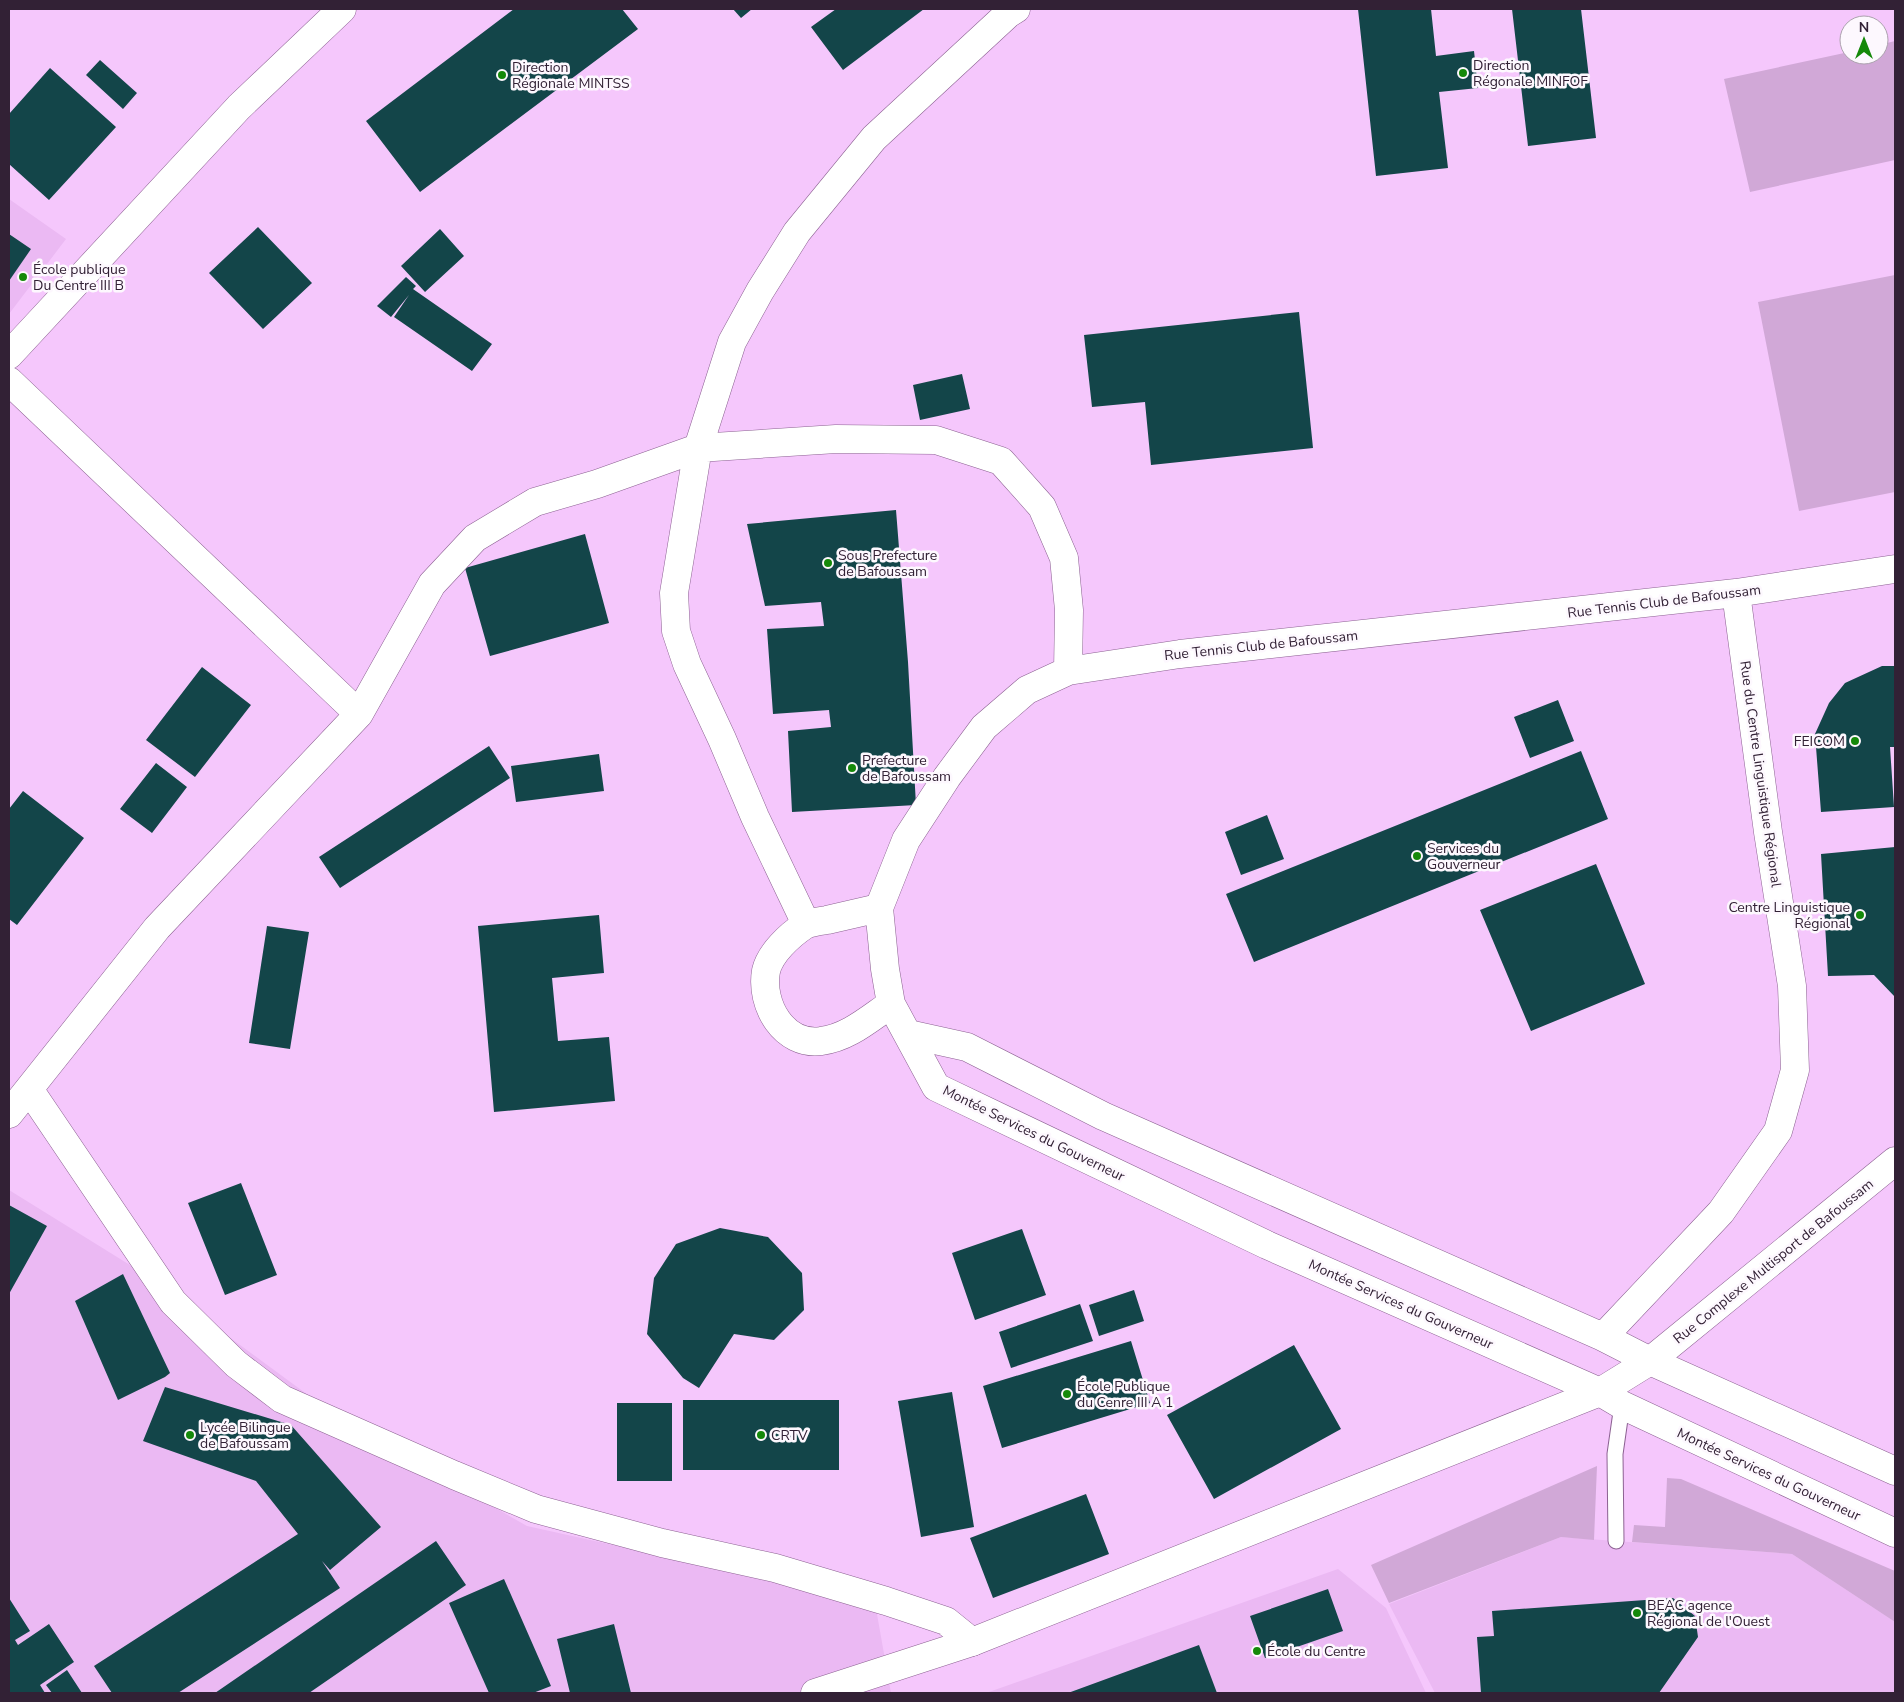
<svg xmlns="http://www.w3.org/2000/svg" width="1904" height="1702" viewBox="0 0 1904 1702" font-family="'Nunito Sans',sans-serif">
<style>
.built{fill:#ebb9f3}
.green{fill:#d1a8d7}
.building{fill:#134549}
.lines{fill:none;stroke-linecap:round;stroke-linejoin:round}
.service-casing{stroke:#8c6292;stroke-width:17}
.minor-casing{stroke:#8c6292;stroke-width:29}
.tertiary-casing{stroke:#8c6292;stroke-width:29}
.service{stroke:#fff;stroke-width:15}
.minor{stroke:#fff;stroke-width:28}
.tertiary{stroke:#fff;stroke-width:28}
.poi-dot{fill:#15890a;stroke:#fdf8fe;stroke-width:2}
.labels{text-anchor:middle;stroke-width:5;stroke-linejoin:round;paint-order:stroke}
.poi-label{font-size:14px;fill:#322135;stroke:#fdf8fe;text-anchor:start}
.street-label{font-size:14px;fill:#322135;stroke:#fdf8fe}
</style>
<rect width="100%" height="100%" fill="#f5c7fc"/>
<path class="built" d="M9,199L66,239L9,314Z
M9,1190L138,1270L308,1395L436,1474L527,1526L875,1603L891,1693H9Z
M1561,1537L1792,1554L1895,1622V1693H1435L1389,1604Z
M1338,1569L1386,1608L1426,1693H986Z"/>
<path class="green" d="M1895,41V160L1750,192L1724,79L1849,52V55H1879V45Z
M1895,275V492L1799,511L1758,302Z
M1597,1466L1594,1540L1561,1537L1389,1603L1371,1565Z
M1667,1478L1681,1479L1895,1571V1622L1792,1554L1632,1542L1634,1525L1665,1527Z"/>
<path class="building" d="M514,9H622L638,29L420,192L366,121Z
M733,9H752L741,18Z
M836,9H924L843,70L811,27Z
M1358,9H1431L1436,56L1474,51L1478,88L1439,92L1448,168L1376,176Z
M1512,9H1581L1596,138L1528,146Z
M100,60L137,93L123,109L86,75Z
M50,68L116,127L49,200L9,164V114Z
M258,227L312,283L263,329L209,273Z
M440,229L464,256L425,292L401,266Z
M9,234L31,249L9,281Z
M406,277L416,286L413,289L492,344L472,371L394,317L409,295L391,317L377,306Z
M1299,312L1313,448L1151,465L1145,402L1092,407L1084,335Z
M962,374L970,409L920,420L913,385Z
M896,510L908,662L916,805L792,812L788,731L831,727L829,710L773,714L767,629L824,626L821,602L765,606L747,524Z
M585,534L609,623L490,656L465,568Z
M1882,666H1895V747H1890L1894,807L1821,812L1815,734L1829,703L1845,683Z
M202,667L251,705L195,777L146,740Z
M1558,700L1574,741L1530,758L1514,717Z
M489,746L510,778L340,888L319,857Z
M1581,751L1608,819L1254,962L1226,894Z
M599,754L604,791L516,802L511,766Z
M156,763L187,787L152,833L120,809Z
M23,791L84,838L17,925L9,919V809Z
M1267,815L1284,859L1241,875L1225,832Z
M1895,847V997L1874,975L1828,976L1821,854Z
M1596,864L1645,984L1531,1031L1480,910Z
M599,915L604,973L552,978L558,1041L609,1037L615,1101L494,1112L478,926Z
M267,926L309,932L290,1049L249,1043Z
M241,1183L277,1275L225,1295L188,1203Z
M9,1205L47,1226L9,1294Z
M720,1228L768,1237L802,1273L804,1310L774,1340L734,1334L699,1388L683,1378L647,1334L654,1278L676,1244Z
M1022,1229L1046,1295L975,1320L952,1253Z
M123,1274L170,1373L165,1377L118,1400L75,1301Z
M1134,1290L1144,1321L1099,1336L1089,1305Z
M1080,1304L1093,1341L1011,1368L999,1332Z
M1131,1341L1150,1403L1002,1448L983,1386Z
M1294,1345L1341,1429L1214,1499L1167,1415Z
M165,1387L291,1425L381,1527L330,1570L322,1561L340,1588L178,1693H112L94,1666L298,1534L256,1481L143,1441Z
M952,1392L974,1527L921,1537L898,1401Z
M683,1400H839V1470H683Z
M617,1403H672V1481H617Z
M1086,1494L1109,1554L993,1598L970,1538Z
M436,1541L466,1585L309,1693H215Z
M504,1579L551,1686L533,1693H489L449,1603Z
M1328,1589L1343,1631L1265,1658L1250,1616Z
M9,1598L30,1631L15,1640L18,1645L49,1624L74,1662L40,1685L45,1693H9Z
M1673,1598L1695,1616L1698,1637L1659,1693H1481L1477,1637L1494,1636L1492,1611Z
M614,1624L631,1693H570L557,1639Z
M1199,1645L1217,1693H1068Z
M67,1670L82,1693H52L46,1685Z"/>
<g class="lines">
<g class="service-casing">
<path id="service" d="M1616,1541L1615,1454L1622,1405"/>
</g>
<g class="minor-casing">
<path id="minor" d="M9,355L239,107L342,9
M9,381L359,714
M1895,569L1736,593L1180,654L1068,671L1027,690L984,727L947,777L906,840L879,908L885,969L891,1004L936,1087L1267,1245L1600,1392L1622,1405L1895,1533
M879,908C862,912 844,916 827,920C820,921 811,922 805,925C790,935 770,953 766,971C760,1005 784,1046 821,1041C848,1038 870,1018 891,1004
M806,924L755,817L722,739L687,664L676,631L674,593L698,448L732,342L760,291L797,232L874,138L1008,14L1016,9
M908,1034L967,1047L1103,1116L1603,1337L1650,1361L1895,1471
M29,1089L173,1302L236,1364L282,1399L454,1475L536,1509L662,1543L775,1568L886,1601L946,1621L972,1642
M9,1114L157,928L359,714L432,584L475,538L535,502L597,484L698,448L836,439L936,440L1001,461L1042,507L1064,558L1069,610L1068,671
M1603,1337L1721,1212L1778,1131L1795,1070L1792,986L1768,832L1736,593"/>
</g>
<g class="tertiary-casing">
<path id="tertiary" d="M815,1693L972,1642L1600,1392L1650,1361L1895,1161"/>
</g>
<use href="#service" class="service"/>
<use href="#minor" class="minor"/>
<use href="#tertiary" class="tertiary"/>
</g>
<g class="poi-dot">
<circle cx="1463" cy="73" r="5"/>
<circle cx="502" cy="75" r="5"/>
<circle cx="23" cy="277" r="5"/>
<circle cx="828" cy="563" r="5"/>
<circle cx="1855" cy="741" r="5"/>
<circle cx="852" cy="768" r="5"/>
<circle cx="1417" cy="856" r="5"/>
<circle cx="1860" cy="915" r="5"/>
<circle cx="1067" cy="1394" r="5"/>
<circle cx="190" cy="1435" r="5"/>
<circle cx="761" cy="1435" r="5"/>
<circle cx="1637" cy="1613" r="5"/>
<circle cx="1257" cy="1651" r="5"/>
</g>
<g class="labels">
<g class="poi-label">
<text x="1473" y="70">Direction<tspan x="1473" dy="16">Régonale MINFOF</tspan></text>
<text x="512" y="72">Direction<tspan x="512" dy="16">Régionale MINTSS</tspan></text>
<text x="33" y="274">École publique<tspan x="33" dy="16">Du Centre III B</tspan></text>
<text x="838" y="560">Sous Prefecture<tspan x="838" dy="16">de Bafoussam</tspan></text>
<text x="1845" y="746" text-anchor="end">FEICOM</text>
<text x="862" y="765">Prefecture<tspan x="862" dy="16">de Bafoussam</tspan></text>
<text x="1427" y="853">Services du<tspan x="1427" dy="16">Gouverneur</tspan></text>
<text x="1850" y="912" text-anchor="end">Centre Linguistique<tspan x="1850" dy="16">Régional</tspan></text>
<text x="1077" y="1391">École Publique<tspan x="1077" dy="16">du Cenre III A 1</tspan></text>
<text x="200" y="1432">Lycée Bilingue<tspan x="200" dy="16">de Bafoussam</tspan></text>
<text x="771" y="1440">CRTV</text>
<text x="1647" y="1610">BEAC agence<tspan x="1647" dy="16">Régional de l'Ouest</tspan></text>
<text x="1267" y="1656">École du Centre</text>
</g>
<g class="street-label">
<text transform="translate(1664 601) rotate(-7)" y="5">Rue Tennis Club de Bafoussam</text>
<text transform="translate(1261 645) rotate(-6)" y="5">Rue Tennis Club de Bafoussam</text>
<text transform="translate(1761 774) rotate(82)" y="5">Rue du Centre Linguistique Régional</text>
<text transform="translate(1034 1133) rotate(26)" y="5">Montée Services du Gouverneur</text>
<text transform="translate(1773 1261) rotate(-39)" y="5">Rue Complexe Multisport de Bafoussam</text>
<text transform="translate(1401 1304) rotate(24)" y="5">Montée Services du Gouverneur</text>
<text transform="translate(1769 1474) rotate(25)" y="5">Montée Services du Gouverneur</text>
</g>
</g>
<rect width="1904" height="1702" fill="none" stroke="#322135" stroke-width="20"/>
<g transform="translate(1864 40)"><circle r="24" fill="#fdf8fe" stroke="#aca2ae"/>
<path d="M0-4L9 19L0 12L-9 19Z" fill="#15890a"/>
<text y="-8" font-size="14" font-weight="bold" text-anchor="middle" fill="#322135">N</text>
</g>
</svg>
